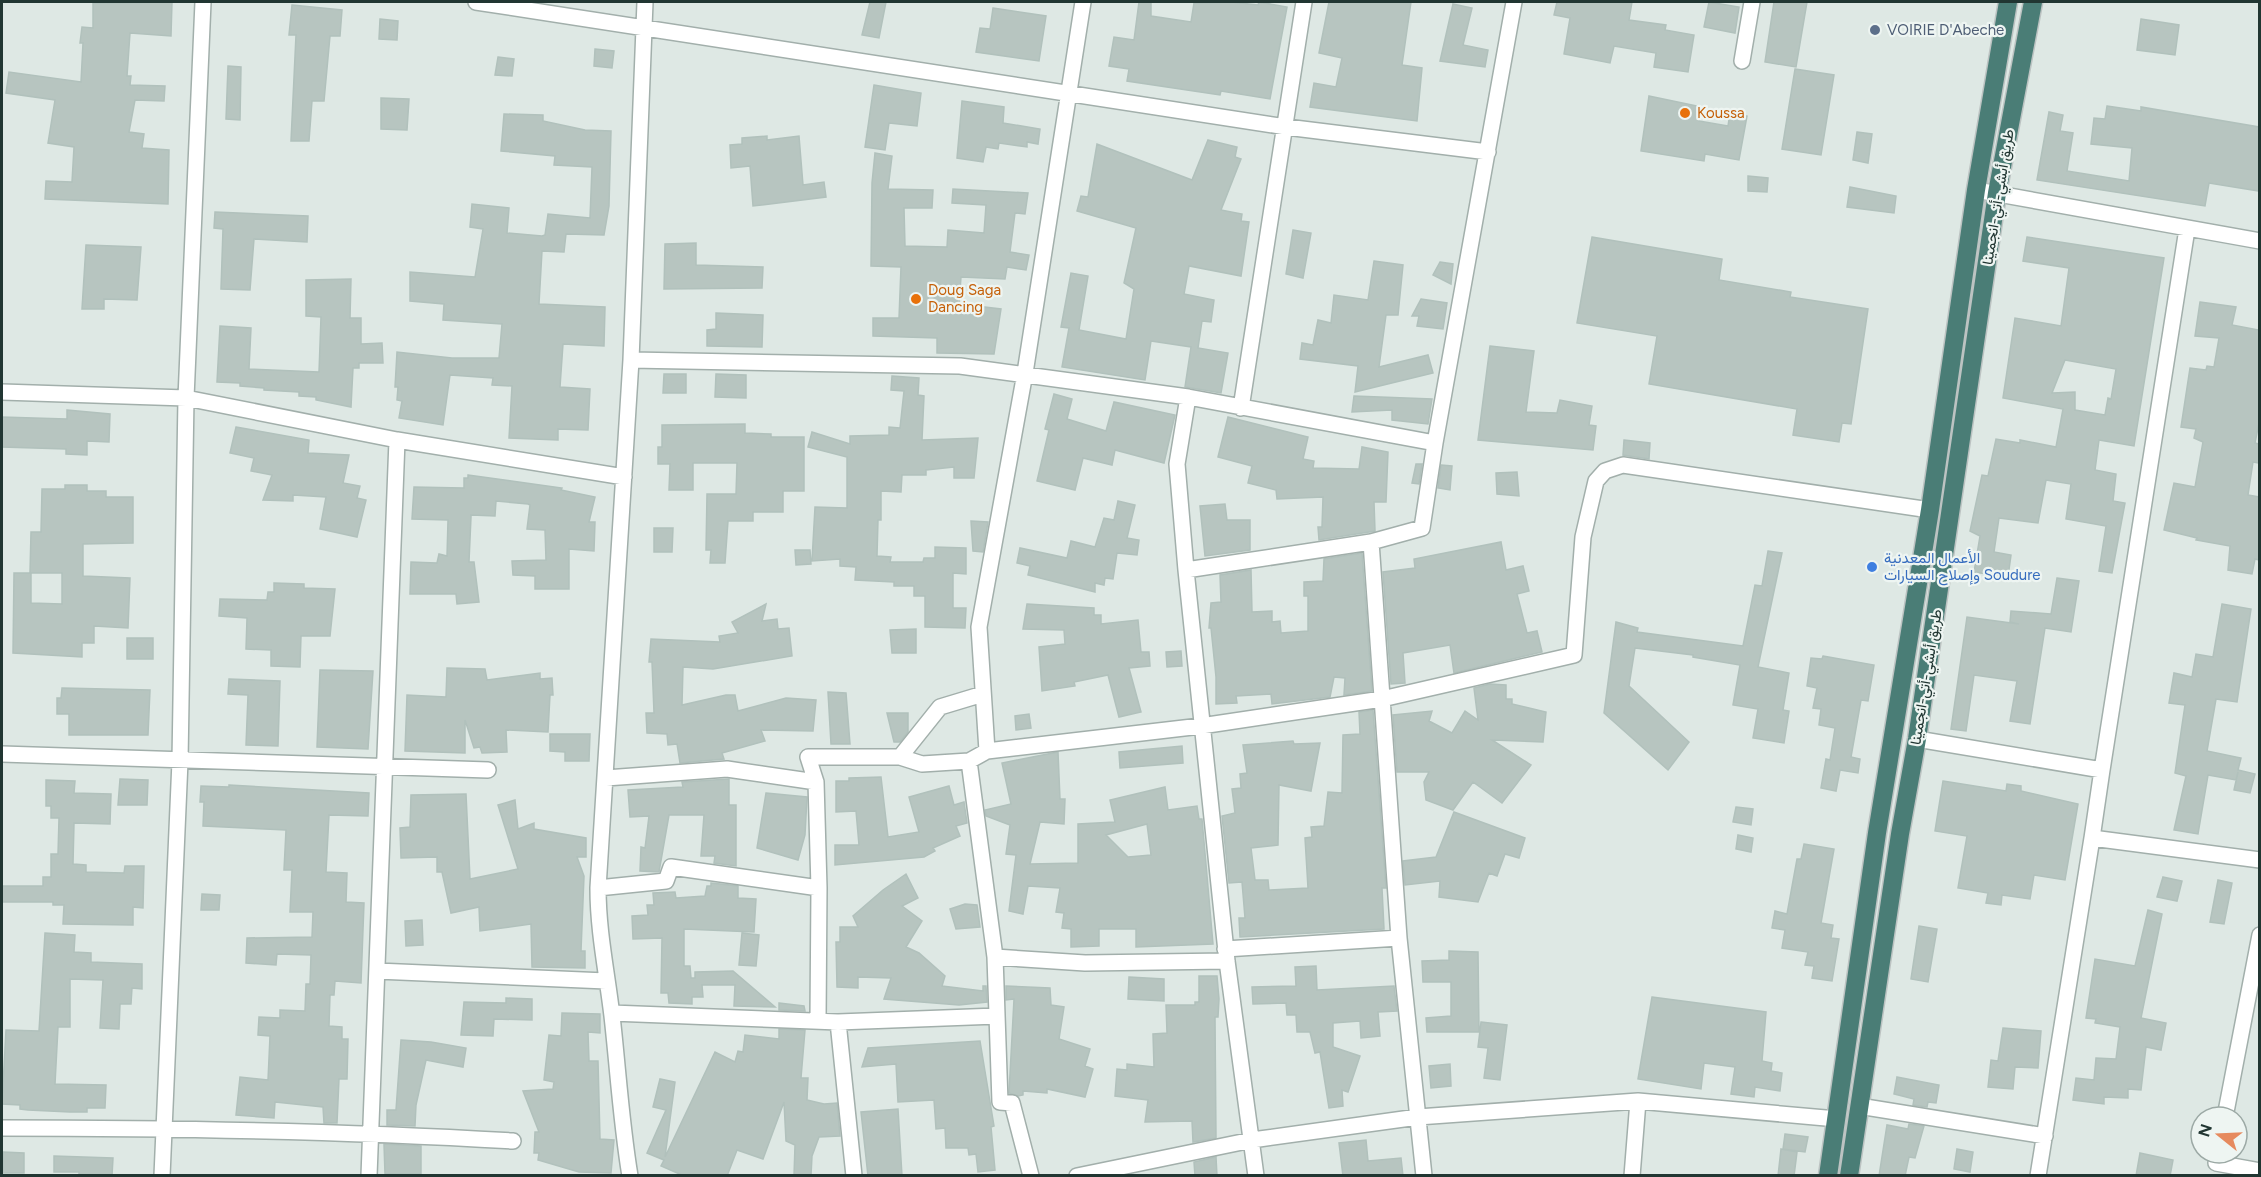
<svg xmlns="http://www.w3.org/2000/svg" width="2261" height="1177" viewBox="0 0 2261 1177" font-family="Figtree,Vazirmatn,sans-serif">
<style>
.building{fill:#b7c5c0;stroke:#b1c1bc;stroke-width:1.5;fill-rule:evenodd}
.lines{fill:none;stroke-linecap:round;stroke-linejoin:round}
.minor-casing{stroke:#a2afab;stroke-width:18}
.trunk-casing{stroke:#bcc3c2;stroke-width:21}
.minor{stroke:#fff;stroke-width:15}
.trunk{stroke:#4a7d76;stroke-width:18}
.service-dot{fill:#5c6f8a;stroke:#eef5f2;stroke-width:2}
.food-dot{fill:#e8710a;stroke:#eef5f2;stroke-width:2}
.shop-dot{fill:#3f7fe0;stroke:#eef5f2;stroke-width:2}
.labels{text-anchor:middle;stroke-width:4.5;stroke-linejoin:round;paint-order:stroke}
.service-label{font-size:15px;fill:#4e5e75;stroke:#eef5f2;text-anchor:start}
.food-label{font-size:15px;fill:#c56008;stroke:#eef5f2;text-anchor:start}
.street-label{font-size:15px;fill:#213632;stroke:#eef5f2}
.shop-label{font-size:15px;fill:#366cbe;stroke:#eef5f2;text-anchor:start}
</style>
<rect width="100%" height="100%" fill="#dee8e4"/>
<path class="building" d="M172,2L171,36L130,33L127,76H131L130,85L165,86L164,101L135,100L129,132L144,134L142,148L169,150L168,204L45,199L46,181L72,182L74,147L48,143L55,100L6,93L9,72L81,82L83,43H80L82,27L93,28V3Z
M870,2H886L879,38L862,35Z
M1139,2H1151V16L1191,22L1194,3L1231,2L1258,5L1259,2L1287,7L1270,99L1221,91L1220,95L1127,81L1129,69L1109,66L1114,37L1134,40Z
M1329,2H1411L1402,65L1422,68L1417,121L1310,107L1314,83L1336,87L1342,58L1319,53Z
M1557,2H1632L1629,20L1666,25L1665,30L1694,35L1688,72L1654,67L1656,53L1614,46L1610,63L1564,54L1570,18L1554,15Z
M1709,2L1739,7L1735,33L1704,27Z
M1774,2H1807L1796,67L1765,62Z
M1453,4L1472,8L1463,45L1488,50L1485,67L1440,61Z
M292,5L342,10L340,36H330L324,101H312L309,141H291L296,35H289Z
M993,8L1046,16L1039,61L976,52L980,28L990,29Z
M380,19L398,21L397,40L379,39Z
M2141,19L2179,25L2175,55L2137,50Z
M595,49L614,51L612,68L594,66Z
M498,57L514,59L512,76L495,75Z
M228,66L241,67L240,120L226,119Z
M1795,69L1834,75L1821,155L1782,149Z
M874,85L921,93L917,126L889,123L885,150L865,147Z
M1649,96L1702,107L1699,121L1728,126L1730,113L1747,116L1739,160L1705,154L1704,161L1641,151Z
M381,98L409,99L407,130L381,129Z
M962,101L1004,107L1003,123L1040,129L1038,144L1027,142V147L999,143L998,149L986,147L983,162L957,158Z
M2107,106L2141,111V107L2259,127V191L2209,183L2205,206L2037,180L2049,112L2063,115L2060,131L2073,133L2067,171L2129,181L2132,148L2091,144L2094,118L2105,119Z
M504,114L543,115V121L585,130L611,131L609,206L604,235L566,234L564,252L542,251L539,304L605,307L604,346L563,344L560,387L590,389L588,430L558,429V440L509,438L512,386L492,385L493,378L450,375L443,425L399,418L402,401L397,400L398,387H395L397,352L452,358H499L502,324L443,320L444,304L410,301V272L475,277L483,229L470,227L472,204L509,208L507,233L542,236L545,235L548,214L590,218L592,167L554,165L555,156L501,151Z
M1857,132L1872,134L1868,163L1853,160Z
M767,136V140L799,136L803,185L824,182L826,197L753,206L750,166L731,168L730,145L742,144V138Z
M1208,140L1237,147L1235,157L1241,159L1221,210L1242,214L1241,221L1249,222L1241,276L1189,266L1184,294L1214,300L1211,322L1202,321L1198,348L1228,353L1221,393L1185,387L1191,347L1151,341L1145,380L1062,367L1069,328L1061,327L1071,273L1088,276L1079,330L1126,339L1134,289L1124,283L1136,228L1077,211L1081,196L1088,197L1097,144L1192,180Z
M875,153L892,156L888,189L933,190L932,208H904L905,246L947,247L948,230L984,233L986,205L952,203L953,189L1028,193L1025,214L1015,213L1010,252L1029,255L1026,270L1007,267L1005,279L961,277L959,304L1001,309L994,354L937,353V338L873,336V318H899L901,267L871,266L872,183Z
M1748,176L1768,178L1767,192L1748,191Z
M1850,187L1896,196L1894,213L1847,207Z
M215,212L308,216L307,242L254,239L250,290L221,289L223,229L214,228Z
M1293,230L1311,233L1303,278L1286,274Z
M1592,237L1722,259L1719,280L1791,292L1790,297L1868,309L1851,424L1842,423L1839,442L1793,435L1797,409L1649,384L1657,336L1577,323Z
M2027,237L2164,258L2134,446L2099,440L2095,470L2116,474L2113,501L2125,503L2112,573L2099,571L2106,526L2066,519L2071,484L2046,480L2038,523L1999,518L1994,552L2011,555L2008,577L1974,572L1980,536L1970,531L1982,475L1988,476L1996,439L2020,443V440L2056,447L2063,409L2003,398L2015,318L2061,326L2069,268L2023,261ZM2065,360L2116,369L2111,399L2108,398L2105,415L2075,410V392L2052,393Z
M696,243V265L763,267L762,288L664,289L665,244Z
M86,245L141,247L137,300L104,299V309H82Z
M1374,261L1403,265L1398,315H1386L1379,367L1428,355L1433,373L1355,392L1358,366L1300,359L1302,343L1313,345L1318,320L1331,323L1334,295L1368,300Z
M1440,262L1453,264L1451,284L1433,275Z
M351,279L350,318H361V344L382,343L383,363H359V368H353L351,407L316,400V397L299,396V392L264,390V388L240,386V383L217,382L220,326L251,328L249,369L319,372L321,317L306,316V280Z
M1421,299L1447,303L1443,329L1417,326L1419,316H1412Z
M2200,302L2236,307L2232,325L2259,330V423L2255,443L2259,444V463L2253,462L2248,495L2259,497V560L2255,559L2252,574L2228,570L2230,546L2196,540L2197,538L2164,530L2174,483L2195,487L2203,442L2194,438L2196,429L2181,427L2190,368L2206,370L2207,366L2214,367L2219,338L2195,336Z
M716,313L763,315L762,347L707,346V330L716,329Z
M1490,346L1534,351L1526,412L1557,413L1560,400L1592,406L1589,425L1596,426L1593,450L1478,440Z
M664,374H686V393H663Z
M716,374L746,375V398L715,397Z
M892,376L919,378L918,395L924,396L922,440L978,438L974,478H954V467L926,470V475H902L901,492L881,491V520H878L877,556L891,557L890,562H923L924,558H935V547L966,548V574L953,573V608H966L965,628L925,627V596H914V586H894V582L855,580L856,567L840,566V559L812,561L815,507L847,508V457L808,447L812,432L850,444V436L889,435V427L900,428L904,391L891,390Z
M1054,394L1072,399L1067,419L1106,431L1114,402L1175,415L1164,463L1115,450L1112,465L1083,458L1075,490L1037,481L1049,430L1045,429Z
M1354,396L1432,399L1428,424L1392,420V410L1352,412Z
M67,410L110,414L109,442L87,441V455L66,454V449L2,447V417L67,419Z
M1228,417L1308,437L1303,459L1314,461L1313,468L1359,469L1362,447L1388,452L1386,502H1374L1375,531L1319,540L1318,527H1322L1323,497L1277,499L1276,490L1248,483L1252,466L1218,457Z
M745,424V433L771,434V437H804V491H783V512H753V521H728L725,563H710L711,550H706L707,494H736L737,463H693V490H669L670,464H658V447H662V425Z
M236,427L309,440L308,453L349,455L343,483L360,486L357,498L366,500L357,537L320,529L326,497L293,495V501L263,500L272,475L251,471L254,458L230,453Z
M1624,440L1650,443L1649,459L1623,455Z
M1416,464H1422L1419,484L1412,483Z
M1441,465L1452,466L1450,490L1438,488Z
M1517,472L1519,496L1497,494L1496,473Z
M468,475L562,488L561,490L595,497L589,522H595L594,551L569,549V589H535V576L513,575L512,561L546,560L545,530L527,529L530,505L528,504L496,501L495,516L471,515V517L469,562H474L479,602L457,604L456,594H410L411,562L437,563L439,554L447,556L448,520L412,519L414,487L464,488V478H468Z
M65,485H87V491H106V497H133V543L83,544V576L130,578L128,628L94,626V643H82V657L13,653L14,573H31V603L62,604V573H30L31,532H41L42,489H65Z
M1118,501L1135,505L1127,538L1139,540L1137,555L1117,553L1113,579L1105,578L1104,585L1095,583V592L1028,575L1030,566L1017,563L1020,548L1067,558L1071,541L1095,547L1104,518L1114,520Z
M1225,504L1227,520H1250V550L1205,556L1200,506Z
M971,521L988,522L983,552L973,551Z
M654,528H673L672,552H654Z
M1501,542L1506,570L1523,566L1529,591L1517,594L1527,633L1537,631L1542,652L1454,673L1450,645L1403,653L1405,683L1391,684L1383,572L1415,568L1414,559Z
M795,550H810L811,564L796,565Z
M1768,551L1782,553L1758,667L1789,673L1783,710L1789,711L1784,743L1753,738L1758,709L1733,705L1740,665L1693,657V655L1635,648L1629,686L1689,742L1668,770L1604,713L1616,622L1638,628L1637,632L1743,646L1755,585L1762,586Z
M1362,553L1372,691L1344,695L1345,678L1334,677L1330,697L1272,704L1271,694L1236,696L1237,703L1216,704V677L1211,628H1209L1211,603L1221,602L1220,575L1251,570L1252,612L1272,611V622L1280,621L1281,633L1308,631V596H1304V582L1323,581L1324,559Z
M2057,578L2079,581L2071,632L2045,628L2030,724L2010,721L2017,681L1974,675L1966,731L1951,729L1967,617L2019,624L2010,622L2011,611L2051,614Z
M274,583L304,584V588L335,589L330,636H301L300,667L271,666V650L246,649L247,618L219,616L220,599L267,600L268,592H274Z
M766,604L762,621L777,619L778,629L789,628L792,656L713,669L683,667L682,705L726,695H735L738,711L786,698L816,700L813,731L761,730L765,741L722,753L724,759L680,763L677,744L668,745L667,734L647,733L646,713H654L652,662H649L651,639L720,642L719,636L738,633L732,622Z
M1027,604L1094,608V615H1101V624L1138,620L1141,652H1149L1150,666L1129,668L1141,712L1119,717L1108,675L1074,682L1075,686L1042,691L1039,647L1065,644L1064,630L1023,629Z
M2222,604L2251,609L2237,702L2216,699L2207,751L2241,758L2238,770L2255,774L2250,793L2234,790L2238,772L2236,780L2208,775L2198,834L2174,830L2186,776L2175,773L2185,705L2169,703L2174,673L2192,677L2196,654L2213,657Z
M916,629V653H892L890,630Z
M127,638H153V659H127Z
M1181,651L1182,666L1167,667L1166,652Z
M1823,656L1874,665L1868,701L1861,700L1851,757L1860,759L1858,773L1840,770L1836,791L1821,788L1826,759L1830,760L1835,728L1819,725L1821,709L1813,708L1817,688L1807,686L1811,658L1822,659Z
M447,668L485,669L487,680L540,673V679L552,678L553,695H550L548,732L506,730L507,752L482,753L480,747L474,748L465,720V753L405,751L407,695L446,697Z
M320,670L373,671L368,749L317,747Z
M229,679L280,681L278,746L246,745L248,695L228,694Z
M1490,684L1506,685V699H1512V704L1546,712L1543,742L1492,740L1531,765L1502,803L1473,782L1453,810L1426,800L1424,782L1429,772H1397L1393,715L1432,711L1429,721L1452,733L1465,711L1478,720L1474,688Z
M62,688L150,690L148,735H69V714H57V698H61Z
M828,692L846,693L850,744H831Z
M1373,710L1386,888H1382L1384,929L1240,937L1239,918H1245L1242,882L1229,883L1222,816L1235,813L1232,789L1241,788L1240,774L1247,773L1243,745L1293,741L1294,744L1320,743L1311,791L1279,785L1278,845L1251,848L1255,880H1268L1269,890L1308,888L1305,838L1312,837L1311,827L1324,826L1328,792L1342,793L1343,735L1360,734L1359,712Z
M887,713H908V732L900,742H894Z
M1029,714L1031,728L1016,730L1015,716Z
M550,734H590L589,761H565V752L550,751Z
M1182,746L1183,763L1120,768L1119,752Z
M1058,752L1060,799H1065L1064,824L1040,822L1030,864L1078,863V824L1115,822L1110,800L1165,787L1168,810L1197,806L1199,819H1202L1213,944L1136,947V929H1099V946L1071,947V929L1062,928L1064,913L1056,912L1060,888L1028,886L1023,914L1009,911L1016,855L1006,854L1010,825L986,816L985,810L1011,804L1002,763ZM1147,824L1151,855L1128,857L1106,835Z
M881,777L888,837L919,832L909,797L949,786L954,805L964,802L967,823L956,826L960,836L933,848L935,851L924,857L835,865V845H859L856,811L836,812V781H849V778Z
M120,779L148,780L147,805H118Z
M729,779V805H736V866L714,863L715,856H701L704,815H669L659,872L640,871L641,847L645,848L649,816L630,817L628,790L683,787L682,782Z
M46,780L75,781L74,793L111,794L110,824L74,823L73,864L86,865V872L124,873L125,866H144L143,908L133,907V925L63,924L64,905H53V902H2V886H43V877H51V854H58L59,818H51V806H46Z
M1943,781L2006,791L2007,784L2021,786V791L2078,804L2065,880L2034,875L2030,899L2002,895L2001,905L1986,903L1988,893L1958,888L1967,836L1935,831Z
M229,785L369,793L368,816L329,815L326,872L347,873L346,902L364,903L361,983L335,981L334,995H330L329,1026L342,1027V1039H348L347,1079H339L337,1123H324L323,1107L275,1102L274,1118L236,1115L240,1077L268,1080L270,1036L258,1035L259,1017L280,1018V1010L305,1011L306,984H310L311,955L277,954L276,965L246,963L247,938L312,937L313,912H290L292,870H284L286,830L203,826L204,802H200L201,786L229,787Z
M766,793L807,797L805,835L798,860L757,848Z
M466,794L470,879L518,869L498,805L515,800L518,829L534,823V829L586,838V857H577L584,876L581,951H585V968L532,967L531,924L480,931L479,907L451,913L442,872H437V857L401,858L400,828L410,827L411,795Z
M1736,807L1753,809L1751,825L1733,822Z
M1454,812L1525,838L1519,858L1505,854L1497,876L1489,873L1478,902L1439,897L1440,881L1405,885L1403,861L1436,857Z
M1738,835L1753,838L1751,852L1736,849Z
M1804,844L1834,849L1821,923L1833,925L1831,938L1839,939L1832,981L1812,978L1814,966L1805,965L1808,952L1782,948L1785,930L1772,928L1775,911L1787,914L1797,859H1801Z
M906,874L918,898L902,906L922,921L906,947L919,953L945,976L942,986L983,991V986H986L987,1002L959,1005L884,999L891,978L858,977V988L837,987L836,942H840V927H858L853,916L883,890Z
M2163,877L2182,881L2177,901L2157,897Z
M2218,880L2232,883L2224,924L2210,922Z
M711,883L738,886V898L756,899L754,932L684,929V966H690L691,978H695V972L733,971L775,1007L734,1006L735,985H702L703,997H692V1004L669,1003L668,993H661L662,938L633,939L632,916L648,915L647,905H654L653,893L675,892L676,898L705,896L707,886H711Z
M202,894L220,895L219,910H201Z
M965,904L977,905L980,927L956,929L950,909Z
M2148,910L2162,914L2141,1018L2166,1023L2161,1050L2146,1047L2141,1090L2128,1089V1098L2104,1097V1104L2073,1100L2076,1078L2094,1080L2096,1058L2116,1059L2120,1027L2095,1023L2096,1019L2086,1018L2095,959L2135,966Z
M422,920L423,945L406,946L405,921Z
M1919,926L1937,929L1928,982L1911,979Z
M45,933L75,935L74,952L91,953V962L142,964V989L132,988L131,1004H120L119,1029L100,1028L103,980L70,979V1027H58L55,1084L106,1085L105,1108H87V1112H70L28,1110L20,1109V1105L2,1104L6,1030L39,1031Z
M742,933L759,935L756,966L739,965Z
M1449,951L1478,952L1479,1032H1427L1426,1018L1451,1016V982H1423L1422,961L1449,960Z
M1316,966L1317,990L1394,986L1397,1011L1378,1012L1380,1036L1361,1038L1360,1021L1333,1023V1047L1360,1056L1348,1092L1342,1090L1343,1106L1329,1108L1320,1052L1315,1053L1310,1032H1297L1296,1015H1287L1286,1003L1253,1004L1252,987L1296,986L1295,967Z
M1199,976H1217L1219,999L1218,1017H1215L1216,1138L1193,1142L1192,1121L1145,1122L1148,1100L1115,1096L1117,1069L1127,1070V1064L1154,1067L1153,1034L1167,1033L1166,1005H1195V1002H1199Z
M1129,977L1164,979V1001L1128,999Z
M1006,986L1050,988L1051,1005L1064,1007L1059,1039L1090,1049L1085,1066L1093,1069L1085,1097L1047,1089V1093L1023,1091V1095L1018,1096L1009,1093L1014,999L1006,1000Z
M1652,997L1766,1012L1762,1061L1772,1063L1771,1071L1782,1073L1780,1091L1755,1087L1754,1097L1731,1094L1735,1067L1704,1063L1701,1089L1638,1079Z
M506,998L532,999V1020L494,1019L493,1036L461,1035L464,1002L506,1003Z
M779,1003L804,1006L805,1011L779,1010Z
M562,1013L600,1014V1033L588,1032L589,1061H598L600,1139L614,1140L611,1173L579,1172L538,1160L539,1153H534L535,1132H539L523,1091L553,1089L554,1082L544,1080L549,1035L561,1036Z
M1481,1022L1507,1025L1500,1080L1484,1078L1488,1048L1478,1047Z
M2003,1028L2041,1031L2038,1068L2015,1067L2013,1089L1988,1087L1991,1060L1998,1061Z
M779,1029L805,1030L801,1078H808L807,1100L824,1104L837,1103L840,1136L819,1137L812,1156L811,1176H794L795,1145L786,1141L784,1102L763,1159L737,1150L727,1176H684L661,1166L664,1160L647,1153L666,1110L653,1107L660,1079L675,1082L665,1157L715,1052L735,1062L738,1051L743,1052L745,1035L779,1039Z
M401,1040L431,1042L466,1048L463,1067L426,1060L416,1105L415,1126L387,1125V1110H396Z
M980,1041L994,1126L991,1127L995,1170L978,1172L976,1154L969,1155L968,1148H946L945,1128L936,1129L934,1100L898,1102L896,1064L862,1067L868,1048Z
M1450,1064L1451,1086L1431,1088L1429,1066Z
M1897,1077L1939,1085L1936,1103L1928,1102L1927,1107L1913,1105L1914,1099L1894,1094Z
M898,1109L902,1176H868L861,1112Z
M1909,1124L1924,1126L1915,1158L1909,1157L1905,1176H1879L1887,1125L1908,1129Z
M1785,1134L1808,1137L1805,1152L1783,1149Z
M1366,1140L1368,1161L1401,1158L1403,1176H1343L1339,1143Z
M384,1144L421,1146V1174H385Z
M1781,1149L1797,1152L1794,1176H1778Z
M1957,1149L1973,1152L1970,1172L1954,1169Z
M3,1152L24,1153V1173H3Z
M2140,1153L2173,1160L2170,1176H2136Z
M54,1156L113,1158L112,1176H79V1172H54Z
M1216,1157L1217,1176H1195L1194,1162Z"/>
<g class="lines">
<g class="minor-casing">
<path id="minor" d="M476,2L1286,127L1488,152
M1742,61L1752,2
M1976,190L2260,241
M631,360L960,366L1188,397L1435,443L1514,2
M2,392L186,398L397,440
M1188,397L1177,464L1186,570L1371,542
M1241,408L1304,2
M1186,570L1227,961L1256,1176
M1917,739L2102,770L2092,838L2260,860
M987,751L1201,726L1382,699L1574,655L1583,537L1596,481L1605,471L1623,465L1930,510
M2,754L488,770
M900,757L940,707L983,694
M2102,770L2187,229
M606,778L727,769L816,782
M598,888L666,881L671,867L819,888
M1225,949L1399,938
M995,957L1085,963L1227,961
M377,971L606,981
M612,1013L838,1022L997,1016
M818,1021L819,888L816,782L808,757H900L922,764L969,761
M838,1022L854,1176
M1859,1106L2045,1136
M2225,1117L2260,935
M2,1128C172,1128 343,1131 513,1141
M2216,1163L2260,1171
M162,1176L180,761L186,398L203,2
M369,1176L397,440L624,477
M630,1176C621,1122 618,1069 612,1016C607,973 598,932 598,888L631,360L645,2
M1031,1176L1012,1103L1000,1102L995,957L969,761L987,751L979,627L1025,373L1083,2
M1077,1176L1252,1140L1418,1117L1638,1101
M1424,1176L1399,938L1371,542L1422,528L1435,443
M1632,1176L1638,1101L1837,1119
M2038,1176L2092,838"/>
</g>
<g class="trunk-casing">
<path id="trunk" d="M1828,1176L1877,833L1930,510L1976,190L2008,2
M1849,1176L1900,834L1917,739L1997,193L2033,2"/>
</g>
<use href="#minor" class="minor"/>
<use href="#trunk" class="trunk"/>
</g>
<circle class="service-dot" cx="1875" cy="30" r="6"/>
<g class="food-dot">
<circle cx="1685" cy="113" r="6"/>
<circle cx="916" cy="299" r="6"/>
</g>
<circle class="shop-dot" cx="1872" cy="567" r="6"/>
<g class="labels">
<g class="service-label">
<text x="1887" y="35">VOIRIE D'Abeche</text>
</g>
<g class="food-label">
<text x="1697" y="118">Koussa</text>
<text x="928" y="295">Doug Saga<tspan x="928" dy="17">Dancing</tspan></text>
</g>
<g class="street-label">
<text transform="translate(1998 197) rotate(-81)" y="5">طريق أبشي-أتي-انجمينا</text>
<text transform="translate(1926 677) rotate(-81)" y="5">طريق أبشي-أتي-انجمينا</text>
</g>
<g class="shop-label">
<text x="1884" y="563">الأعمال المعدنية<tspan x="1884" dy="17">وإصلاح السيارات Soudure</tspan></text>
</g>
</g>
<rect width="2261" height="1177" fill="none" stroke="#213632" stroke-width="6"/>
<g transform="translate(2219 1135) rotate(288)"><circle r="28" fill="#eef5f2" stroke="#9ca9a5" stroke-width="1.5"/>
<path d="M0-4.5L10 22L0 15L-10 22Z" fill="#e68a5e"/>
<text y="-9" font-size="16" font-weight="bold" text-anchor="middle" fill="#213632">N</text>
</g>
</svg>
